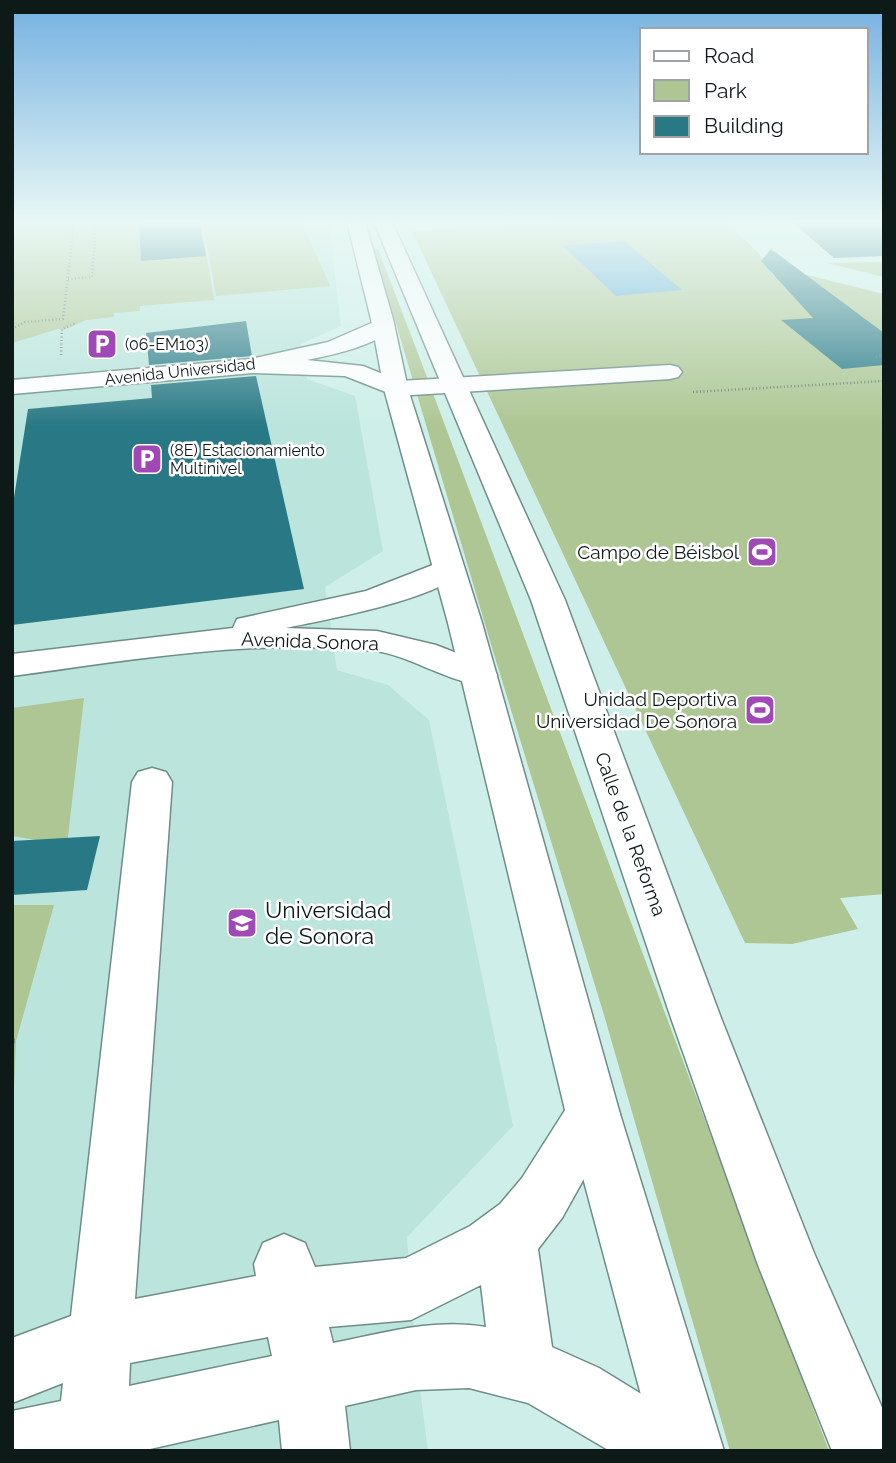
<svg xmlns="http://www.w3.org/2000/svg" width="896" height="1463" viewBox="0 0 896 1463" font-family="Raleway,sans-serif">
<style>
.built{fill:#bae4dc}
.green{fill:#aec693}
.water{fill:#63aad6}
.building{fill:#297885}
.lines{fill:none;stroke-linecap:round;stroke-linejoin:round}
.minor-casing{stroke:#6f8d88;stroke-width:3}
.major-casing{stroke:#6f8d88;stroke-width:3}
.path-far1{stroke:#657b77;stroke-width:2.5;stroke-dasharray:1 2.5;stroke-linecap:butt}
.path{stroke:#657b77;stroke-width:5;stroke-dasharray:2.5 7;stroke-linecap:butt}
.minor{fill:#fff;fill-rule:evenodd}
.major{fill:#fff;fill-rule:evenodd}
.labels{text-anchor:middle;stroke-width:5;stroke-linejoin:round;paint-order:stroke}
.far-poi-label{font-size:16px;fill:#0e1a18;stroke:#fff;text-anchor:start}
.far-street-label{font-size:16px;fill:#0e1a18;stroke:#fff}
.poi-label{font-size:19px;fill:#0e1a18;stroke:#fff;text-anchor:end}
.street-label{font-size:19px;fill:#0e1a18;stroke:#fff}
.near-poi-label{font-size:23px;fill:#0e1a18;stroke:#fff;text-anchor:start}
</style>
<rect width="100%" height="100%" fill="#ceefe9"/>
<path class="built" d="M12,222H329L341,326L301,344L307,379L355,396L383,551L325,587L337,670L388,685L429,720L513,1126L407,1237L416,1358L428,1451H12Z"/>
<path class="green" d="M12,222H201L214,300L140,306V311L114,313V317L86,320L66,329H58L12,343Z
M203,222H302L330,286L216,296Z
M569,222H727L770,265H765L774,276L807,275L884,294V894L840,898L858,929L792,944L745,943L412,231Z
M374,249H378L419,356L829,1451H730L604,1015L490,641Z
M884,262V277L827,263Z
M84,698L67,845L12,836V708Z
M12,905H54L16,1041L12,1139Z"/>
<path class="water" d="M624,241L682,290L616,296L563,246Z"/>
<path class="building" d="M139,222H199L206,256L141,261Z
M792,222H884V256L834,258Z
M771,249L884,333V365L842,369L781,320L813,318L761,261Z
M246,321L252,356L149,365L146,333Z
M256,376L304,589L12,625V510L28,409L152,398L151,385Z
M100,836L87,890L12,895V841Z"/>
<g class="lines">
<g class="minor-casing">
<path id="minor" d="M383,318L391,320L394,325C379,346 331,355 307,360L363,366L400,381L670,365L678,367L682,372L678,377L670,379L396,396L345,376L253,373L12,394V380L251,359L328,342Z
M448,559L459,562L464,569C443,599 323,620 286,628L377,631L436,645L492,667L497,675L492,683C461,691 412,655 375,651C253,638 132,660 12,676V654L233,628L237,619L366,591Z
M152,768L166,772L172,782L135,1299L256,1276L254,1264L263,1243L284,1234L305,1243L315,1267L406,1258L470,1226L500,1204L522,1178L574,1096L593,1089L612,1096L620,1114L562,1218L538,1249L552,1347L599,1368L695,1427L705,1451H610L528,1403L469,1388L416,1390L345,1406L350,1451H282L279,1420L141,1451H12V1411L61,1401L63,1383L12,1403V1338L71,1316L132,782L138,772ZM481,1285L486,1327C434,1318 384,1333 333,1343L329,1327L411,1320ZM268,1337L272,1356L129,1386L130,1363Z"/>
</g>
<g class="major-casing">
<path id="major" d="M347,222H365L393,319L408,389L482,623L620,1114L724,1451H656L566,1114L448,623L384,389L371,319Z
M374,222H392L565,600L721,1018L814,1253L884,1412V1451H832L758,1265L671,1018L531,600Z"/>
</g>
<path class="path-far1" d="M68,279L92,277L96,222
M12,329L25,322L63,319L74,222
M61,355L62,329L76,323
M876,357L884,356
M693,392L884,381"/>
<path class="path" d="M12,1041H16"/>
<use href="#minor" class="minor"/>
<use href="#major" class="major"/>
</g>
<linearGradient id="sky" x2="0" y2="1"><stop stop-color="#73b0e1"/><stop offset="0.52" stop-color="#e9f8f5"/><stop offset="1" stop-color="#e9f8f5" stop-opacity="0"/></linearGradient>
<rect width="896" height="427" fill="url(#sky)"/>
<defs>
<g id="parking-square" transform="scale(1.575)"><rect x="-9" y="-9" width="18" height="18" rx="4" fill="#a049b6" stroke="#fff"/><path d="M-3.5-5.5H1a3.5 3.5 0 0 1 0 7H-1V5.5H-3.5ZM-1-3.4V-.6H.8a1.4 1.4 0 0 0 0-2.8Z" fill="#fff"/></g>
<g id="stadium-square" transform="scale(1.575)"><rect x="-9" y="-9" width="18" height="18" rx="4" fill="#a049b6" stroke="#fff"/><path d="M0-5a6.5 5 0 1 0 0 10a6.5 5 0 1 0 0-10ZM-3.5-1.8h7v3.6h-7Z" fill="#fff"/></g>
<g id="university-square" transform="scale(1.575)"><rect x="-9" y="-9" width="18" height="18" rx="4" fill="#a049b6" stroke="#fff"/><path d="M0-5L7-2L0 1L-7-2ZM-4 1L0 2.5L4 1V4Q0 6-4 4Z" fill="#fff"/></g>
</defs>
<g fill-rule="evenodd">
<use href="#parking-square" x="102" y="344"/>
<use href="#parking-square" x="147" y="459"/>
<use href="#stadium-square" x="762" y="552"/>
<use href="#stadium-square" x="760" y="710"/>
<use href="#university-square" x="242" y="923"/>
</g>
<g class="labels">
<g class="far-poi-label">
<text x="125" y="350">(06-EM103)</text>
<text x="170" y="456">(8E) Estacionamiento<tspan x="170" dy="18">Multinivel</tspan></text>
</g>
<g class="far-street-label">
<text transform="translate(180 371) rotate(-6)" y="6">Avenida Universidad</text>
</g>
<g class="poi-label">
<text x="739" y="559">Campo de Béisbol</text>
<text x="737" y="706">Unidad Deportiva<tspan x="737" dy="22">Universidad De Sonora</tspan></text>
</g>
<g class="street-label">
<text transform="translate(310 641) rotate(2)" y="7">Avenida Sonora</text>
<text transform="translate(631 834) rotate(70)" y="7">Calle de la Reforma</text>
</g>
<g class="near-poi-label">
<text x="265" y="918">Universidad<tspan x="265" dy="26">de Sonora</tspan></text>
</g>
</g>
<rect width="896" height="1463" fill="none" stroke="#0e1a18" stroke-width="28"/>
<rect x="640" y="28" width="228" height="126" fill="#ffffff" stroke="#9fa3a3" stroke-width="2"/>
<rect x="654" y="51" width="35" height="10" fill="#ffffff" stroke="#9fa3a3" stroke-width="2"/>
<text x="704" y="63" font-size="21" fill="#0e1a18">Road</text>
<rect x="654" y="80" width="35" height="21" fill="#aec693" stroke="#9fa3a3" stroke-width="2"/>
<text x="704" y="98" font-size="21" fill="#0e1a18">Park</text>
<rect x="654" y="116" width="35" height="21" fill="#297885" stroke="#9fa3a3" stroke-width="2"/>
<text x="704" y="133" font-size="21" fill="#0e1a18">Building</text>
</svg>
